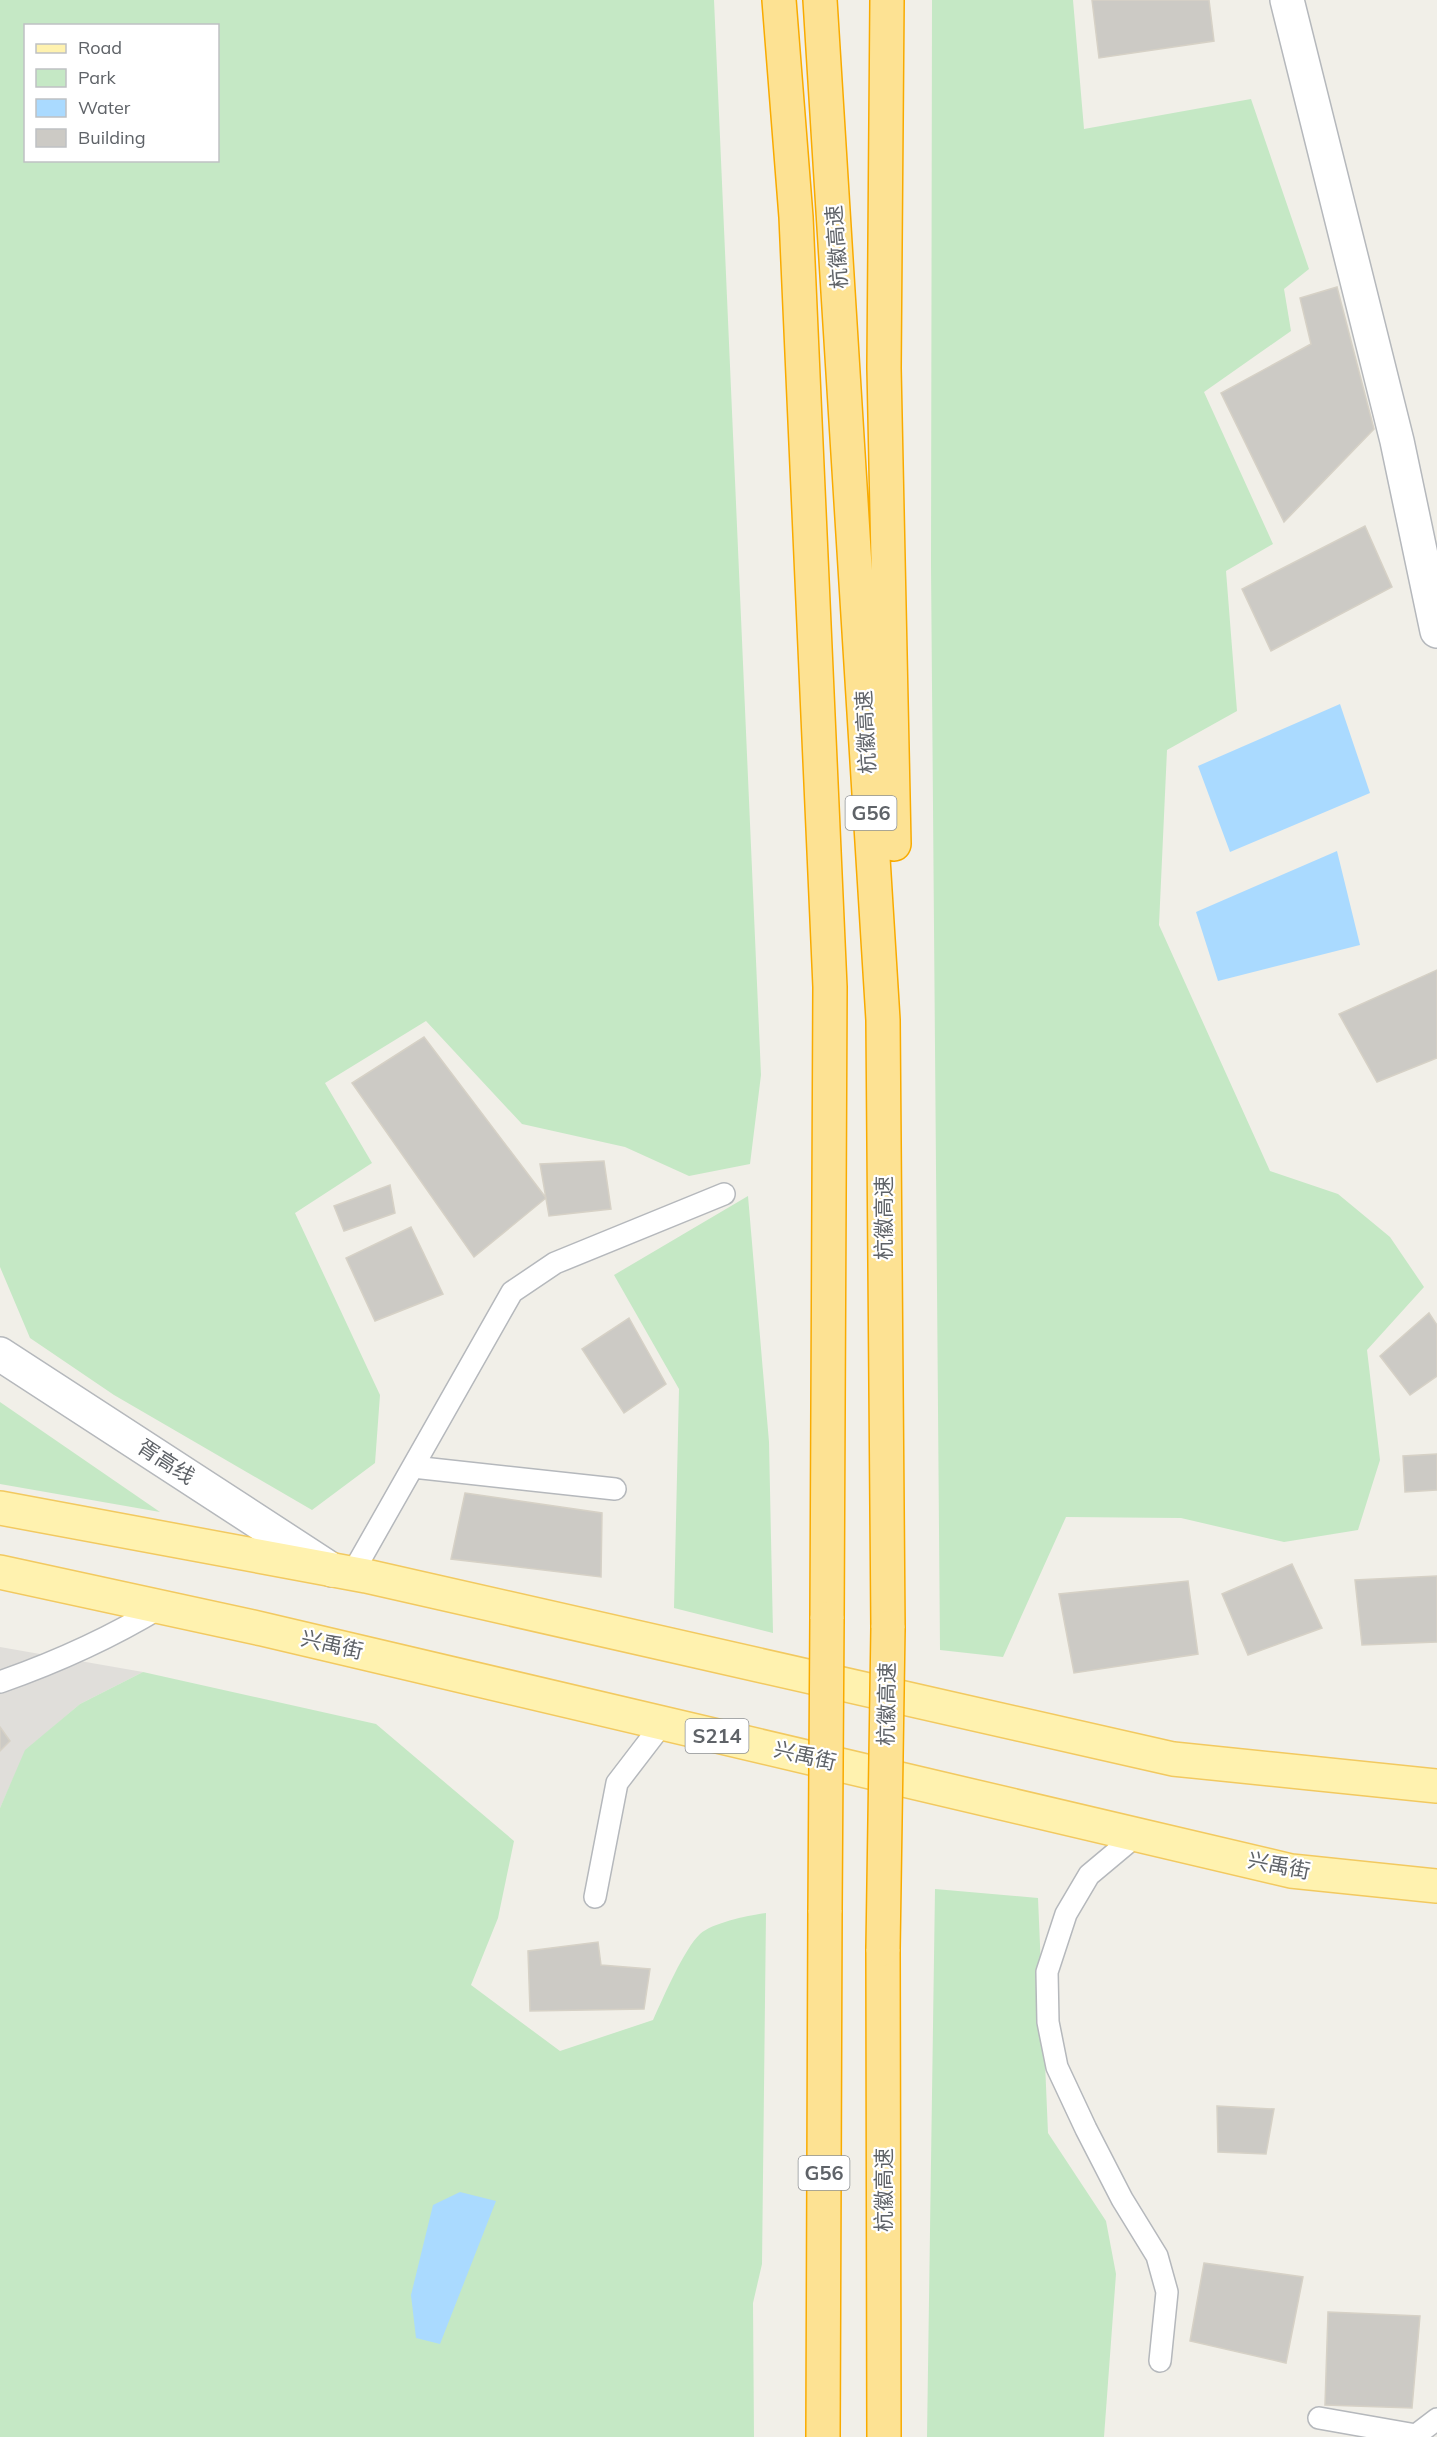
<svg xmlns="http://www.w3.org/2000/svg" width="1437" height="2437" viewBox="0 0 1437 2437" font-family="Mulish,'Noto Sans SC',sans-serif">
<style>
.industrial{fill:#e0deda}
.green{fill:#c5e8c5;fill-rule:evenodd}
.water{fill:#aadaff}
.building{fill:#cccac5;stroke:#d6d1c6;stroke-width:1.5}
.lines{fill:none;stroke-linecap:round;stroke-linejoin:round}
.lane-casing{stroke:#b5b8bc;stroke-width:24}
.street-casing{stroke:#b5b8bc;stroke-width:36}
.primary-casing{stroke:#f2c960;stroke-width:36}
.highway-casing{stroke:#f9ab00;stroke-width:36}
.lane{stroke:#fff;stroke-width:21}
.street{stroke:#fff;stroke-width:33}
.primary{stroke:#fff2af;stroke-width:33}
.highway{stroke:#fde293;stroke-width:33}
.highway-bridge-casing{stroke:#f9ab00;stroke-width:36;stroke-linecap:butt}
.highway-bridge{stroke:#fde293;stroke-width:33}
.labels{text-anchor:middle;stroke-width:4.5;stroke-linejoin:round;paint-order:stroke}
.shield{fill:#fff;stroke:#8f9295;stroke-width:1.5}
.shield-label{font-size:20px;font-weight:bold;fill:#5f6368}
.street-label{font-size:21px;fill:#5f6368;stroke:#fff}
</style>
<rect width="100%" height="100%" fill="#f1efe8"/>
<path class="industrial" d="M0,1647L143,1672L80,1704L26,1750L0,1808Z"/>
<path class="green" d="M0,0H714L761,1075L750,1164L689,1176L625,1147L522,1124L426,1021L325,1083L372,1163L295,1213L380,1395L375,1463L312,1510L114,1395L30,1338L0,1267ZM26,26H218V160H26Z
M932,0H1073L1084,129L1251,99L1309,269L1284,289L1291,331L1204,392L1273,544L1226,571L1237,711L1167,750L1159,925L1270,1171L1338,1194L1390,1237L1424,1287L1367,1350L1380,1460L1358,1530L1284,1542L1181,1518L1066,1517L1003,1657L940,1650L931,566Z
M748,1196L769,1442L773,1633L674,1608L679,1389L614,1275Z
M0,1402L160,1512L0,1484Z
M143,1672L376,1724L514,1841L498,1918L471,1985L560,2051L653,2020C663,1998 684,1949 700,1934C712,1923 749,1915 766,1913L762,2264L753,2303L754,2437H0V1808L25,1750L80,1704Z
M935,1889L1038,1898L1048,2133L1106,2221L1116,2274L1104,2437H927Z"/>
<path class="water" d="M1340,704L1370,793L1230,852L1198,766Z
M1337,851L1360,945L1218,981L1196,912Z
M460,2192L496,2201L440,2344L416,2338L411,2295L433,2205Z"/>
<path class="building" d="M1092,0H1209L1214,41L1099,58Z
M1337,287L1374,429L1284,522L1221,393L1311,344L1300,298Z
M1365,526L1392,587L1271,651L1242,589Z
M1437,970V1058L1377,1082L1339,1014Z
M424,1037L546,1198L474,1257L352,1083Z
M604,1161L611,1209L549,1216L540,1164Z
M390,1185L395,1213L344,1231L334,1206Z
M411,1227L443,1294L375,1321L346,1258Z
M1429,1313L1437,1325V1376L1410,1395L1380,1356Z
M629,1318L666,1384L624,1413L582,1349Z
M1437,1454V1490L1405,1492L1403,1456Z
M465,1493L602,1513L601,1577L451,1559Z
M1292,1564L1322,1628L1248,1655L1222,1594Z
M1437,1576V1642L1362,1645L1355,1580Z
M1188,1581L1198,1654L1074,1673L1059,1594Z
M0,1727L10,1741L0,1751Z
M598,1942L601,1965L650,1969L644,2009L530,2011L528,1951Z
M1217,2106L1274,2109L1266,2154L1218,2152Z
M1204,2263L1303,2277L1286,2363L1190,2341Z
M1328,2312L1420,2316L1412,2408L1325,2405Z"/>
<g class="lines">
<g class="lane-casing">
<path id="lane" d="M413,1467L615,1489
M352,1574L512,1292L555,1263L724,1194
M0,1682C57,1662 110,1638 161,1607
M1138,1834L1089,1875L1066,1914L1047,1972L1048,2022L1057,2067L1086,2129L1122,2199L1157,2256L1167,2292L1160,2361
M595,1897L617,1783L663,1723
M1319,2418L1416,2435L1437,2419"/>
</g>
<g class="street-casing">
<path id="street" d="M1287,0L1397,441L1437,631
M0,1354L332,1570"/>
</g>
<g class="primary-casing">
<path id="primary" d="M0,1508L366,1576L1173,1759L1437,1786
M0,1572L262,1629L1291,1871L1437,1886"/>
</g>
<g class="highway-casing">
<path id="highway" d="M779,0L796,217L830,987L827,1619
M820,0L883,1020L888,1628
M887,0L884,368L894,844
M883,1949L884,2437
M823,2437L825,1910"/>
</g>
<use href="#lane" class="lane"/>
<use href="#street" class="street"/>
<use href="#primary" class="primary"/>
<use href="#highway" class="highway"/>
<g class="highway-bridge-casing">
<path id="highway-bridge" d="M825,1910L827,1619
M883,1949L888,1628"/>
</g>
<use href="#highway-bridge" class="highway-bridge"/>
</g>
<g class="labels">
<g class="shield">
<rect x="845.5" y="796" width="51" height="34" rx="4.5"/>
<rect x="685.5" y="1719" width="63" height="34" rx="4.5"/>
<rect x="798.5" y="2156" width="51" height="34" rx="4.5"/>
</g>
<g class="shield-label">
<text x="871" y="820">G56</text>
<text x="717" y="1743">S214</text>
<text x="824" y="2180">G56</text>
</g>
<g class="street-label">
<text transform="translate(837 247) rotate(-94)" y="7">杭徽高速</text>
<text transform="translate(866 732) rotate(-93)" y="7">杭徽高速</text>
<text transform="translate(884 1218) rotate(-90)" y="7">杭徽高速</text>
<text transform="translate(166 1462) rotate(33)" y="7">胥高线</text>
<text transform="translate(332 1645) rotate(13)" y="7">兴禹街</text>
<text transform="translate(887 1704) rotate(-89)" y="7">杭徽高速</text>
<text transform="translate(805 1756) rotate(13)" y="7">兴禹街</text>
<text transform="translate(1279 1866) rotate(11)" y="7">兴禹街</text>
<text transform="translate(884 2190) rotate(-90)" y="7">杭徽高速</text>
</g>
</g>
<rect x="24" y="24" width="195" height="138" fill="#ffffff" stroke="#bfc1c3" stroke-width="1.5"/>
<rect x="36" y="44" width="30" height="9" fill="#fff2af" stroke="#bfc1c3" stroke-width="1.5"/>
<text x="78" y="54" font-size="18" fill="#5f6368">Road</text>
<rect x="36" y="69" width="30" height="18" fill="#c5e8c5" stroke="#bfc1c3" stroke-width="1.5"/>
<text x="78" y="84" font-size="18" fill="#5f6368">Park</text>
<rect x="36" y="99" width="30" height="18" fill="#aadaff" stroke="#bfc1c3" stroke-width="1.5"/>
<text x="78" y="114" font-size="18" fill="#5f6368">Water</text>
<rect x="36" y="129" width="30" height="18" fill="#cccac5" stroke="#bfc1c3" stroke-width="1.5"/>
<text x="78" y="144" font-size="18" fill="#5f6368">Building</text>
</svg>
